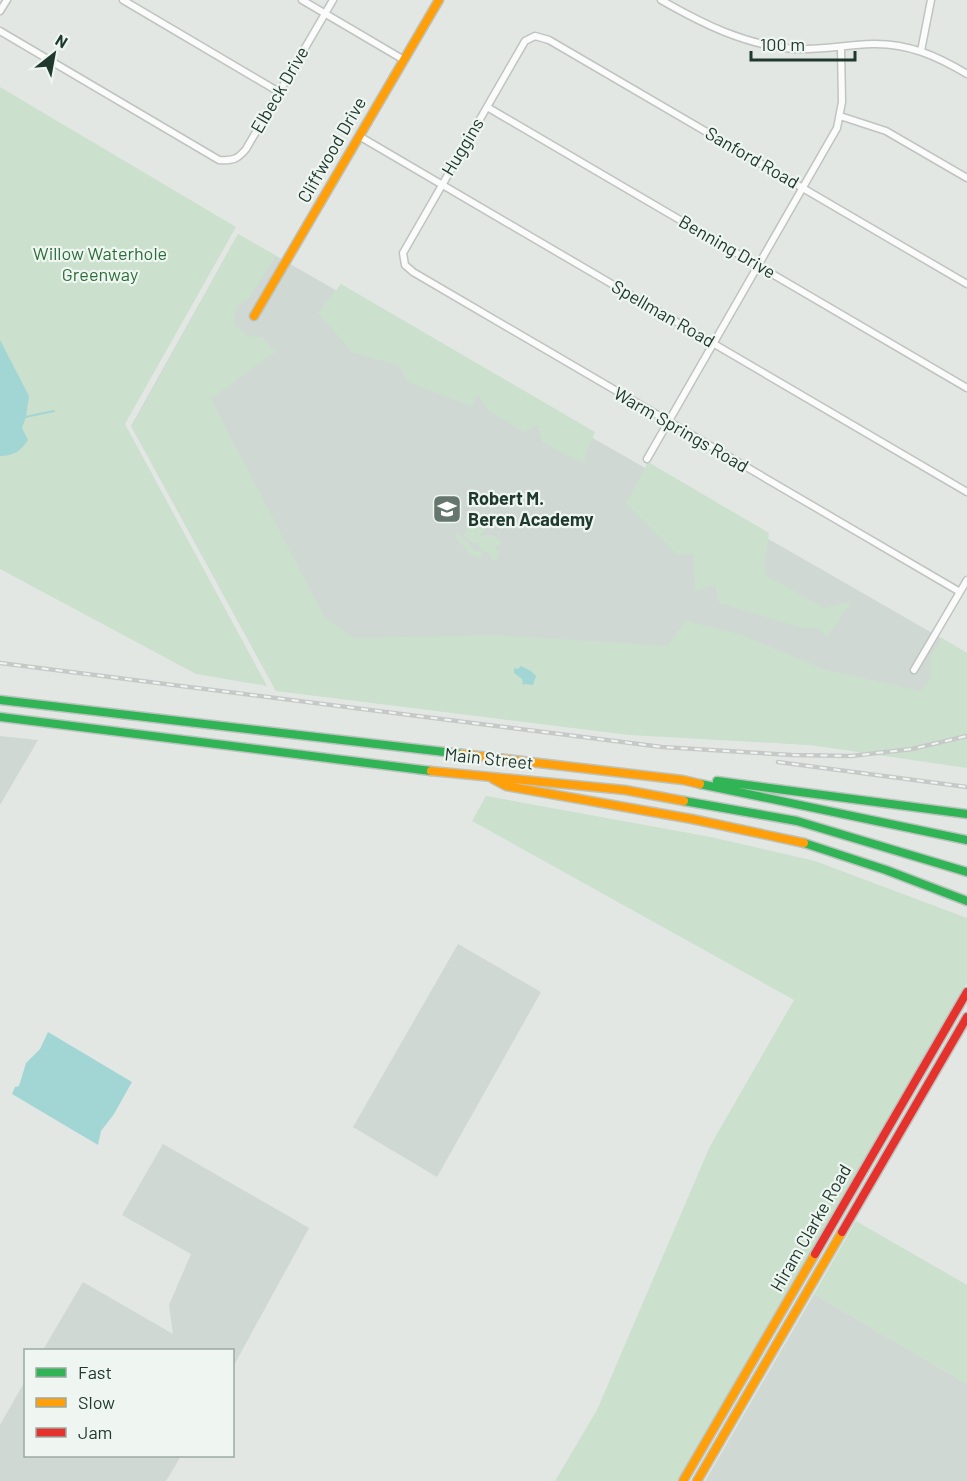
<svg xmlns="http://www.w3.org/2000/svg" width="967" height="1481" viewBox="0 0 967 1481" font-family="Barlow,sans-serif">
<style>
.built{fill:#cfd8d3}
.green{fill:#cbe0cd}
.water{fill:#a2d6d4}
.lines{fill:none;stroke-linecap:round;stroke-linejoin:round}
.stream{stroke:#a2d6d4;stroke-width:2}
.street-casing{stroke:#bfc4c1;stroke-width:9}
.fast-casing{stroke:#bcc3bf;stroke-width:11}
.slow-casing{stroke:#bcc3bf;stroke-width:11}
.jam-casing{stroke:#bcc3bf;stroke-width:11}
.street{stroke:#fbfbfb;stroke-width:6}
.fast{stroke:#30b455;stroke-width:8}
.slow{stroke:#ff9f0a;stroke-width:8}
.jam{stroke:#e5322d;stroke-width:8}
.rail-casing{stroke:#c6c9c8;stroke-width:4.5}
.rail{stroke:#eff6f1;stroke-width:2;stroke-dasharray:7;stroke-linecap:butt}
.labels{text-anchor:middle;stroke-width:4.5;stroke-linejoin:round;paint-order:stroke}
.street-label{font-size:18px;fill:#20392e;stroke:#eff6f1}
.park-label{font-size:18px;fill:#2c6e3a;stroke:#eff6f1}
.poi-label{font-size:18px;font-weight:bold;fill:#20392e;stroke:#eff6f1;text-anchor:start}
</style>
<rect width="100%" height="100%" fill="#e2e7e4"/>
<path class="built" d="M238,234L967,653L909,738L810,745L729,740L276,691L131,426Z
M0,736L38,740L0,805Z
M458,944L541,992L437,1177L353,1127Z
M163,1144L309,1228L233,1367L232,1350H43L83,1282L173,1334L169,1305L191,1254L122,1215Z
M814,1294L967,1384V1481H705Z
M25,1381L26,1456H181L166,1481H0V1425Z"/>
<path class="green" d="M0,87L236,227L125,424L267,686L196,674L0,569Z
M238,234L276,256L249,298L236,307L234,325L248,336L262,337L275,352L211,399L324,616L354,638L495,635L668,646L685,621L739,634L824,669L920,691L931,678L929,659L942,638L967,653V768L810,745L629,735L276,691L132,427Z
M341,284L595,432L583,463L542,442L538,425L524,432L489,411L478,395L471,406L408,382L400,366L352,352L318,313Z
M648,462L769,533L765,564L767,576L824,608L852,601L827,637L817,628H802L719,603L715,585L695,591L693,554H676L626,504Z
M473,519L486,526L484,532L480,534V536L491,535L501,540V544L495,548L500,552L497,560L494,561L488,553L479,549V543H472L464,536L466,531L469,528L470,521Z
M457,533L468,542L474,550L482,552L480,558L469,555L465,548L455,537Z
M486,796L711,837L815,861L967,918V983L677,1481H555L597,1410L710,1146L794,1000L472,821Z
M856,1221L967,1285V1384L814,1294Z"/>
<path class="water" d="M0,340L29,396L26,417L22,428L28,440C21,451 13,456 0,456Z
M521,666L531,671L536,676L533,685L525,684L523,685L522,679L514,673V668L518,669Z
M48,1032L132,1082L114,1114L101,1131L98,1145L12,1094L15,1087L19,1086L26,1063L40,1049Z"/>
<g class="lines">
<path class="stream" d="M25,417L54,411"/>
<g class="street-casing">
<path id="street" d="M123,0L279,92
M302,0L404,60
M661,0C703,24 745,45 794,49C820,50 846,45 872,44C908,43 937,56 967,74
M0,11L7,0
M0,31L219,160C233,161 238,159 246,149L333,0
M921,51L931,0
M487,107L967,388
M840,116L886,131L967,178
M359,136L967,492
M647,459L837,128L842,102L841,48
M960,592L413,272L405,265L403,253L525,41L535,36L549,40L967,284
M914,670L967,580"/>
</g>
<g class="fast-casing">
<path id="fast" d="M0,700L462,754
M0,717L431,771
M717,781L967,814
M700,784L967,840
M684,801L797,821L967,872
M804,843L886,870L967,901"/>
</g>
<g class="slow-casing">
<path id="slow" d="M254,316L439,0
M462,754L683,780L700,784
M431,771L625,790L684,801
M493,779L506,786L692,819L804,843
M683,1481L815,1254
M697,1481L842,1232"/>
</g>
<g class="jam-casing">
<path id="jam" d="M842,1232L967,1017
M815,1254L967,992"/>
</g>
<use href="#street" class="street"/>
<use href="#fast" class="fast"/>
<use href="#slow" class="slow"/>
<use href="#jam" class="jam"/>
<g class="rail-casing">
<path id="rail" d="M0,663L662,747L792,755L851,756L912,749L967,736
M778,762L967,787"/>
</g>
<use href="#rail" class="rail"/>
</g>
<defs>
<g id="school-square" transform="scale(1.5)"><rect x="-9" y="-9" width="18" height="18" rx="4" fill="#64766e" stroke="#eff6f1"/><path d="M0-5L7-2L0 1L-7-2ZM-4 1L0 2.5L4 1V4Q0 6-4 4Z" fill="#fff"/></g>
</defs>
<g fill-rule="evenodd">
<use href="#school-square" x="447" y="509"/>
</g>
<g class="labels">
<g class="street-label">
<text transform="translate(280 90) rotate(-60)" y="6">Elbeck Drive</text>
<text transform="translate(463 147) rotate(-59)" y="6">Huggins</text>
<text transform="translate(332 150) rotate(-60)" y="6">Cliffwood Drive</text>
<text transform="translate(752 158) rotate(30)" y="6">Sanford Road</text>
<text transform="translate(727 247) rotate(30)" y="6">Benning Drive</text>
<text transform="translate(663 314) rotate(30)" y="6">Spellman Road</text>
<text transform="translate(681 430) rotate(30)" y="6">Warm Springs Road</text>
<text transform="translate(489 759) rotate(6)" y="6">Main Street</text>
<text transform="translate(811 1228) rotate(-60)" y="6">Hiram Clarke Road</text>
</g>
<g class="park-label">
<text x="100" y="260">Willow Waterhole<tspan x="100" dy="21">Greenway</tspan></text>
</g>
<g class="poi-label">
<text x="468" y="505">Robert M.<tspan x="468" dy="21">Beren Academy</tspan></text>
</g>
</g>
<rect x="24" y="1349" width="210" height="108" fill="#eff6f1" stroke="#9caaa3" stroke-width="1.5"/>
<rect x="36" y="1368" width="30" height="9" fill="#30b455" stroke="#9caaa3" stroke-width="1.5"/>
<text x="78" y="1379" font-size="18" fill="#20392e">Fast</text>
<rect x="36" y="1398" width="30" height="9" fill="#ff9f0a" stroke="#9caaa3" stroke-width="1.5"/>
<text x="78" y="1409" font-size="18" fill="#20392e">Slow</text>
<rect x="36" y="1428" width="30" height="9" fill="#e5322d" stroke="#9caaa3" stroke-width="1.5"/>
<text x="78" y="1439" font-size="18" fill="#20392e">Jam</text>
<g transform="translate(54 54) rotate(31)" stroke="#eff6f1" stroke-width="4.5" paint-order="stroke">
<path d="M0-4.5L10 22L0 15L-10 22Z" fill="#20392e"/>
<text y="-9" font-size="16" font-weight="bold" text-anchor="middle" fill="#20392e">N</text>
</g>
<path d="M751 51v9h104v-9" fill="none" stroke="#20392e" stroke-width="3"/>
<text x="760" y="51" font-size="18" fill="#20392e" stroke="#eff6f1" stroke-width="4.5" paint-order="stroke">100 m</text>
</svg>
